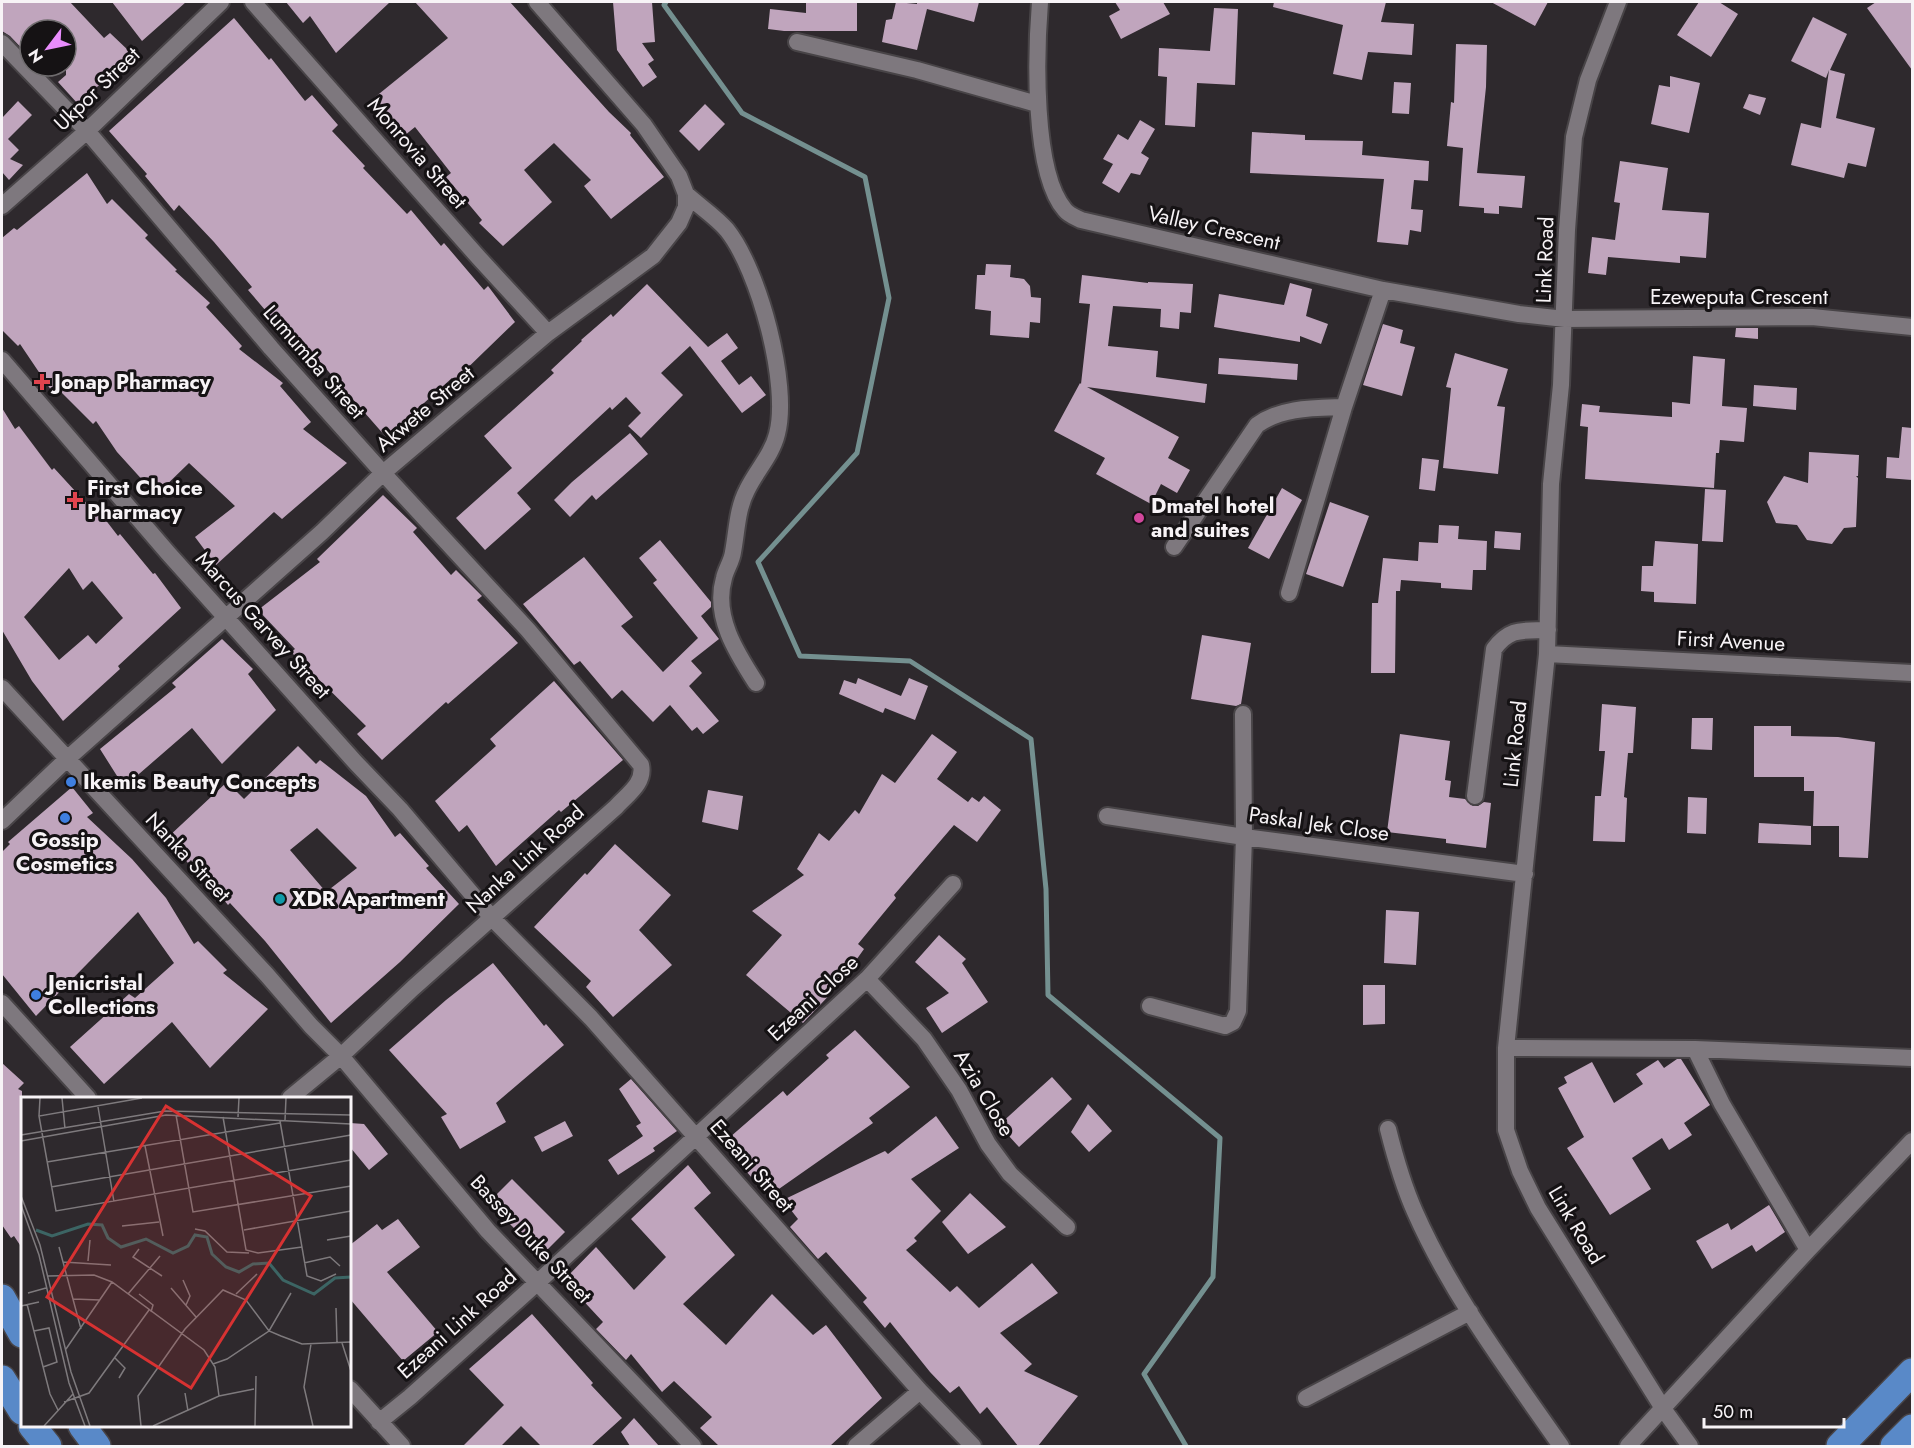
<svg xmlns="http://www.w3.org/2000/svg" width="1914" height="1448" viewBox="0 0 1914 1448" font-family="Jost,sans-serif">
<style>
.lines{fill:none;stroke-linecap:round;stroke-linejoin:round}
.stream{stroke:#749090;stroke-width:5}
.building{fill:#c0a5bd;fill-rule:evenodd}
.minor-casing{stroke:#484447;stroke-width:20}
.primary-casing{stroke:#484447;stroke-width:30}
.minor{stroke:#7e787e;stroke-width:16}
.primary{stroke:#5989c8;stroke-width:27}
.health-dot{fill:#e0444e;stroke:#151214;stroke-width:2}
.hotel-dot{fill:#d1479c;stroke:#151214;stroke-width:2}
.shop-dot{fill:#3f7fe0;stroke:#151214;stroke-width:2}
.culture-dot{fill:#0f9aa8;stroke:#151214;stroke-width:2}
.labels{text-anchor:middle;stroke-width:6;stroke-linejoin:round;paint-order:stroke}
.street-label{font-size:21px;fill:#f7f3f6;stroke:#151214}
.poi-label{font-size:21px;font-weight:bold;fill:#f7f3f6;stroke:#151214;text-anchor:start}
.inset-river{fill:none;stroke:#3c6564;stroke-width:3}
.inset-road{fill:none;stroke:#7e7a7d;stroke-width:1.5}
.view{fill:#d83232;fill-opacity:0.15;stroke:#d83232;stroke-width:3}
.inset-edge{fill:none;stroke:#f7f3f6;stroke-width:3}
</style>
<rect width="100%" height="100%" fill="#2e292d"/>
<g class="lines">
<path class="stream" d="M666,2L664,5L742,113L865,177L889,298L857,453L758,562L800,656L910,661L1031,739L1046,889L1048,995L1220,1138L1213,1277L1144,1374L1186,1446"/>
</g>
<path class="building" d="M2,2H70L104,38L110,33L130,52L123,58L126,61L78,104L58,82L66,75V30H30V57L10,36L2,31Z
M112,2H186L142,41Z
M286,2H390L336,53L310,16L303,23Z
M415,2H510L609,112L631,133L630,135L664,177L611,219L584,186L591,180L554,143L524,170L552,202L503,246L479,223L482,220L446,177L451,173L415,127L399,140L369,102L448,38Z
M613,2H652L655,42L642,43L654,60L648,64L657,77L643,87L617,50Z
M806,2H857V31H784L768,29L770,9L806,13Z
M896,2L917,4V2H979L974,22L927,9L917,50L882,42L886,20L892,19Z
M1115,2H1163L1170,14L1121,39L1109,16L1120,10Z
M1274,2H1386L1381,22L1414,24L1412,55L1368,52L1362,80L1333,74L1343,25L1273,7Z
M1491,2H1548L1535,26Z
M1699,2H1719L1738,14L1711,57L1677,35Z
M1876,2H1912V70L1867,8Z
M1214,8L1238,9L1235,85L1197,83L1195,127L1165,125L1167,77L1158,76L1159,48L1210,51Z
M1813,17L1847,34L1830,70L1845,74L1836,118L1875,128L1866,167L1848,163L1844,178L1791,165L1801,123L1821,128L1829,70L1826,78L1791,61Z
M234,18L269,60L271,58L305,101L312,95L338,125L332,131L365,166L363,168L407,214L411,210L441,246L444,243L484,290L488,286L515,322L454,381L452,378L386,437L314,355L305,363L283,331L248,290L252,287L214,242L179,205L174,211L145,176L147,174L109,131Z
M1456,44L1487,45L1486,87L1477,173L1525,176L1522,208L1499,206V214L1484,213V208L1459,206L1463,148L1447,146L1451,102L1454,103Z
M1670,76L1700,83L1689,133L1651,124L1659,85L1670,87Z
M1394,82L1411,83L1409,114L1392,113Z
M1749,94L1766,98L1760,115L1743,108Z
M18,101L32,115L8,139L19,150L10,159L23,165L9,180L2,172V118Z
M705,104L725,124L699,151L679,131Z
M1140,120L1155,129L1141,153L1149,158L1140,175L1131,173L1119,193L1102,183L1113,164L1103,159L1118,134L1128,140Z
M1252,132L1305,135V140L1363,141L1362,155L1429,161L1428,181L1414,180L1411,209L1423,210L1421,232L1410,230L1408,245L1377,242L1384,179L1250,173Z
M1620,161L1668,168L1662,210L1709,213L1706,258L1680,256V263L1608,257L1606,275L1588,273L1592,237L1615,240L1620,203L1614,202Z
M87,173L107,204L112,199L148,235L145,238L177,270L175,271L210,303L206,307L242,346L239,349L283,383L280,386L311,422L303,429L347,463L282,519L274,512L216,565L195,537L235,506L189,463L156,495L117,452L96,421L93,424L55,386L51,390L20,344L18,346L2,330V238L14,228L17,230Z
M986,264L1011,265L1010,277L1024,279L1030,286L1031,297L1041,298L1040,323L1030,322L1029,338L990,335L991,311L975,309L977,275H985Z
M1082,275L1148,283V282L1193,284L1191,313L1180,312L1179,329L1160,327L1161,309L1113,306L1108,346L1158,351L1156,377L1207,384L1205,403L1087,387L1179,437L1168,458L1190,470L1177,493L1161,484L1151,504L1096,474L1105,458L1054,431L1080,383L1081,384L1090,304L1079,303Z
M1290,283L1312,289L1306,316L1328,324L1321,344L1300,336V342L1214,327L1219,294L1284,305Z
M647,284L708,347L727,333L738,348L721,361L739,385L751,376L766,395L742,413L690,346L661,373L683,395L641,438L628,426L641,413L626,397L612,410L610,407L517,493L531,509L485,550L456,518L512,468L484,436L554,373L551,370L582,341L581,340L611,314L613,317Z
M1383,324L1403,330L1400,343L1415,347L1402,396L1363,385Z
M1736,328H1758V339L1735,337Z
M1455,353L1508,369L1497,406L1505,407L1498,474L1443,468L1451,388L1446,387Z
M1693,356L1725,359L1722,406L1747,408L1744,442L1720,440L1719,453H1716L1714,488L1585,479L1588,427L1580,426L1582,404L1600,406L1599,412L1672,417V402L1690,404Z
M1219,358L1298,364L1297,380L1218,374Z
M1754,385L1797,388L1796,410L1753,406Z
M2,408L15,429L19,426L52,470L54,468L87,504L91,501L118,536L120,534L153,574L155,573L181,608L118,666L120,669L63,721L32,681L2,630ZM69,568L83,590L92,581L123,618L96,644L88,635L59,660L24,617Z
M1902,427L1912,428V480L1886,478L1887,457L1899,458Z
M630,433L648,454L596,500L592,495L570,517L554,500L572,482Z
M1809,452L1859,455L1858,476H1856L1858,478L1856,527L1844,528L1832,544L1807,540L1797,525L1776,523L1767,502L1784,476L1808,483Z
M1422,458L1439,460L1435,491L1419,489Z
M1282,488L1302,500L1269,559L1248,548Z
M1705,489L1726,490L1723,542L1702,541Z
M383,495L417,528L413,532L451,575L456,570L482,596L477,600L518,643L448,704L446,702L382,760L357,734L366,726L291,652L295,649L258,610L320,562L317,559Z
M1330,502L1369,516L1343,587L1306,574Z
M1439,525L1459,526L1458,539L1487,541L1486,570H1473L1472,590L1441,588V583L1401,580L1400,591H1396L1395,673H1371L1372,603H1378L1383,558L1418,561L1419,542L1438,543Z
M1495,531L1521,533L1520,550L1494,548Z
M660,540L711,602V607L701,616L719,639L691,661L702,673L689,686L719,721L703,734L697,727L692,731L670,705L653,722L622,690L612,699L580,661L574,665L523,604L584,557L633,617L621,626L663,672L698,638L653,583L657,580L639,558Z
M1655,541L1698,544L1696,604L1654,602V592L1641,591L1642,566H1653Z
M1202,635L1251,643L1241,704L1236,706L1191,699Z
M222,639L253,669L248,674L276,710L222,764L192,728L124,787L100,749L176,687L172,683Z
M858,678L901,696L909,678L928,686L915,720L885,708L883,713L839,694L844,680L856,684Z
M554,681L623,760L561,812L559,810L496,866L467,825L459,832L435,801L496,746L490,739Z
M1602,704L1636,707L1633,753H1628L1624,797L1627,798L1625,842L1593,841L1595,796H1601L1605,751H1599Z
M1692,718H1713L1712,750L1691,749Z
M1754,726H1791V736L1838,737L1875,742L1868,858L1839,857V826H1813L1814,791H1804V777H1754Z
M932,734L957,752L937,779L968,802L972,797L979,802L984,796L1001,810L977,842L954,825L894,895L896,898L858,944L864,949L837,987L803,1023L746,975L782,935L752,911L804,875L797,869L819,833L829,841L855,810L859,814L882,774L895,783Z
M1400,734L1450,741L1445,780L1451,781L1449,797L1465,799L1473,806H1478L1484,802L1491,803L1486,848L1446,843V839L1387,832Z
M298,746L316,764L320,760L366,796L395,837L400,833L429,866L426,868L459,904L400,962L331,1023L265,941L230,903L228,905L191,860L188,863L167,838L227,782L244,799ZM317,828L357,868L326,892L290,850Z
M72,787L93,813L87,817L132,859L166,898L194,944L198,941L227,970L223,973L268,1009L210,1068L172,1022L104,1084L70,1047L129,994L135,998L174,963L138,912L36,1016L2,974V852L10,844L8,842Z
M708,790L743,796L738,830L702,822Z
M1688,797L1707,798L1706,834L1687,833Z
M1759,823L1811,826V845L1758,843Z
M615,844L671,895L639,930L672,965L613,1017L586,987L591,981L534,927L585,873L587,875Z
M1386,910L1419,912L1416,965L1384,963Z
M939,935L966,959L962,963L988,1002L942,1033L926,1008L949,993L915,962Z
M493,963L544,1026L546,1024L564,1045L496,1103L506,1122L460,1149L441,1117L447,1114L389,1050L446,1000Z
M1363,985H1385V1024L1363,1025Z
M855,1030L910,1087L869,1118L873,1123L776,1191L761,1172L753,1179L722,1144L783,1091L787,1096L829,1058L826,1055Z
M1677,1059H1681L1710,1105L1684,1123L1692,1135L1669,1150L1662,1138L1632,1158L1651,1189L1610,1215L1567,1148L1584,1137L1558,1088L1567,1083L1564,1077L1592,1062L1614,1103L1643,1084L1636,1074L1658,1060L1664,1068Z
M2,1063L24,1083L18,1089L22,1091V1248L14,1236L11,1238L2,1225Z
M1052,1077L1072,1099L1019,1147L999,1125Z
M631,1079L677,1131L653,1148L655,1151L618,1175L608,1160L643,1136L636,1126L641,1123L619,1089Z
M1088,1104L1112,1131L1089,1152L1071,1132Z
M936,1116L959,1148L911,1179L941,1211L914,1238L917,1241L906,1250L950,1292L957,1286L979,1308L1032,1263L1058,1293L1000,1333L1032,1364L1024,1371L1078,1396L1038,1446H1018L987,1407L980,1414L959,1386L950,1393L930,1372L890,1322L885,1328L863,1302L867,1298L826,1252L818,1259L790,1227L798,1219L783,1200L885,1151L888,1154Z
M565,1121L573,1136L542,1152L534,1137Z
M350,1123L364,1124L388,1154L369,1170L350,1147Z
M688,1165L711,1193L694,1208L735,1255L683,1304L726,1345L772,1294L813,1335L826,1325L882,1398L830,1446H719L700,1428L712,1417L674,1381L662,1392L631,1354L626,1360L596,1329L603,1322L564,1280L596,1247L634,1290L666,1257L631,1219Z
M512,1179L565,1232L542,1255L488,1203Z
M970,1193L1006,1227L968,1254L942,1222Z
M1769,1205L1785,1232L1756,1252L1752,1245L1712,1269L1696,1241L1728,1223L1731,1230Z
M398,1219L420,1247L387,1272L438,1332L403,1361L350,1299V1245L377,1224L382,1230Z
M532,1314L593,1383L591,1385L622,1418L591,1446H541L521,1426L501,1446H463L504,1405L469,1369Z
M634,1418L659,1446H630L621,1432Z"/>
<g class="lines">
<g class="minor-casing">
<path id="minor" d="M253,2L479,258L548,333
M1040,2C1036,51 1032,172 1065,210C1069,215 1075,217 1081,220L1383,290L1519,314L1565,319L1812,317L1912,327
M1618,2L1588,80L1574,137L1567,230L1561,385L1551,484L1547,654L1506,1048V1130L1520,1171L1538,1208L1664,1410L1690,1446
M797,42L917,70L1037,104
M2,43L87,131L271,348L383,473L528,630L641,765C645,783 628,794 616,807L413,988L341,1056L290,1098
M686,194C699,206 716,217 727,230C759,270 790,385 777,434C772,455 756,471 747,490C737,509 737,531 733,552C732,561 726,569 724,578C713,616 736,652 756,683
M2,206L87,131L221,2
M2,360L168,553L356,763L400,809L493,919L591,1018L920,1391L973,1446
M1174,547L1257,425C1282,407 1315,408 1344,407
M1289,593L1344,407L1383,290
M1547,654L1912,673
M2,688L267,975L311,1026L341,1056L488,1231L693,1446
M1475,796L1494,649C1510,627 1523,631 1548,630
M1107,816L1244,837L1525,874
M2,821L67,759L322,532L383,473L548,333L653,256L679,223L686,207V194L679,176L644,125L537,2
M867,979L924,1039L959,1090L988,1144L1010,1174L1067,1227
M2,1003L88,1098
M1150,1006L1225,1026L1233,1022L1238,1011L1244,837L1243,714
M1506,1048L1695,1049L1912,1058
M1695,1049L1722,1104L1808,1250
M1388,1129C1395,1157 1403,1185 1415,1212C1452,1296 1509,1371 1561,1446
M350,1389L402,1446
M1306,1398L1470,1312
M379,1422L410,1397L538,1282L867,979L953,884
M856,1446L920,1391
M1628,1446L1808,1250L1912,1141"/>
</g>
<g class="primary-casing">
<path id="primary" d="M2,1298L22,1334
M2,1379L22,1411
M32,1426L48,1446
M82,1426L97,1446
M1840,1446L1912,1372
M1894,1446L1912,1428"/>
</g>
<use href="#minor" class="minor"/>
<use href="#primary" class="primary"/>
</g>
<g class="health-dot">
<path d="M39 373h6v6h6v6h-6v6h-6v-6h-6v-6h6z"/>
<path d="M72 491h6v6h6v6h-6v6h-6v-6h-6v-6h6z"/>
</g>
<circle class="hotel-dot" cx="1139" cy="518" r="6"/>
<g class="shop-dot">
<circle cx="71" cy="782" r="6"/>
<circle cx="65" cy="818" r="6"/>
<circle cx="36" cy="995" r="6"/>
</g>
<circle class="culture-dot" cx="280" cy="899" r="6"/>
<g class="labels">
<g class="street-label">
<text transform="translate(97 89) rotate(-44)" y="7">Ukpor Street</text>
<text transform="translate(417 153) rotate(49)" y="7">Monrovia Street</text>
<text transform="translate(1214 228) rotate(13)" y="7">Valley Crescent</text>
<text transform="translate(1545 260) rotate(-88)" y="7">Link Road</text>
<text x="1739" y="304">Ezeweputa Crescent</text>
<text transform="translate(314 362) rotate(49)" y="7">Lumumba Street</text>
<text transform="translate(425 409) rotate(-40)" y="7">Akwete Street</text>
<text transform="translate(263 625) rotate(48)" y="7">Marcus Garvey Street</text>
<text transform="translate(1731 641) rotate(3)" y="7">First Avenue</text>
<text transform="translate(1515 744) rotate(-84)" y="7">Link Road</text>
<text transform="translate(1319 824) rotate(8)" y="7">Paskal Jek Close</text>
<text transform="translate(188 857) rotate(47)" y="7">Nanka Street</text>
<text transform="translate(525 859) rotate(-42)" y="7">Nanka Link Road</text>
<text transform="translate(813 998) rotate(-43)" y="7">Ezeani Close</text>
<text transform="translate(984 1093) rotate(59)" y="7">Azia Close</text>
<text transform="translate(752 1166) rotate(49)" y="7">Ezeani Street</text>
<text transform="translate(1576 1225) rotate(59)" y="7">Link Road</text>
<text transform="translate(531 1239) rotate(47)" y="7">Bassey Duke Street</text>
<text transform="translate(457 1324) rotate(-42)" y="7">Ezeani Link Road</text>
</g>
<g class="poi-label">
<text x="54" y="389">Jonap Pharmacy</text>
<text x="87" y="495">First Choice<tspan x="87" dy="24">Pharmacy</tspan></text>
<text x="1151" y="513">Dmatel hotel<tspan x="1151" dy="24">and suites</tspan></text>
<text x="83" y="789">Ikemis Beauty Concepts</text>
<text x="65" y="847" text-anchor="middle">Gossip<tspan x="65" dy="24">Cosmetics</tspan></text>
<text x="292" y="906">XDR Apartment</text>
<text x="48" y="990">Jenicristal<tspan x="48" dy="24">Collections</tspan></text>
</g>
</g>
<g transform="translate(21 1097)">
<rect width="330" height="330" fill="#2e292d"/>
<path class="inset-river" d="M15,133L31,139L67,127L81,128L87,141L100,150L125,142L152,156L167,149L174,138L186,140L191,157L205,170L218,175L232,167L248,166L262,183L293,197L314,181L330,180"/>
<path class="inset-road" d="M41,1L44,32M121,1L18,19L35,114L330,63M77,10L93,105M155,18L172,115L330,89M18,19L19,1M202,20L225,153L237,156L281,150M217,20L218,1M264,23L265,1M259,24L286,179L300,184L315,177M0,38L144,14L330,18M0,44L145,18L330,27M124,49L142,139M26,65L259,26M30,90L330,38M0,99L19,148L50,275L69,329M0,108L18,158L48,286L64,329M101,129L138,125M174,132L184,134L206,155L228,156M223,133L330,114M306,143L330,139M38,150L60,232M118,152L112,160L141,179M67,164L69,143M42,165L90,168M283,166L309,160L319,169M27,179L73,178L91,185L183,253L194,270L198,299M162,183L169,199L165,208M150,191L175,220M7,196L25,191M107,197L139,159M118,197L132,208L130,215M215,197L236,177M52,202L79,203M6,207L29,297L37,313M0,209L18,205M315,211L316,245M13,234L28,231L36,265L22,270M321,246L330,274M290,247L283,290L292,329M45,252L91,185M94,261L104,271L98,281M192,267L206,262L248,234L270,196M164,296L167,314M43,305L68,296L128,213M23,329L52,297M120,329L117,299L164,232L202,193L225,203L248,234L260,239L281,247L330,245M132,329L198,299L233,292M234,329L235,279"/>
<path class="view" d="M145,9L290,99L170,291L26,200Z"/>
<rect width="330" height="330" class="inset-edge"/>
</g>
<rect width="1914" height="1448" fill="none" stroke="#f7f3f6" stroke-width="6"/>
<g transform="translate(48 48) rotate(238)"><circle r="28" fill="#151214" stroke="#6f6c6e" stroke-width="1.5"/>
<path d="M0-4.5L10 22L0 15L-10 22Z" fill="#e98dfd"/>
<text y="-9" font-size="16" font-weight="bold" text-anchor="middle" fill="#f7f3f6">N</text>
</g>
<path d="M1704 1418v9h140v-9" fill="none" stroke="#f7f3f6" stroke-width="3"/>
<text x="1713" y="1418" font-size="18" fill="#f7f3f6" stroke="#151214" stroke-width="4.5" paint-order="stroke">50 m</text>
</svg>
